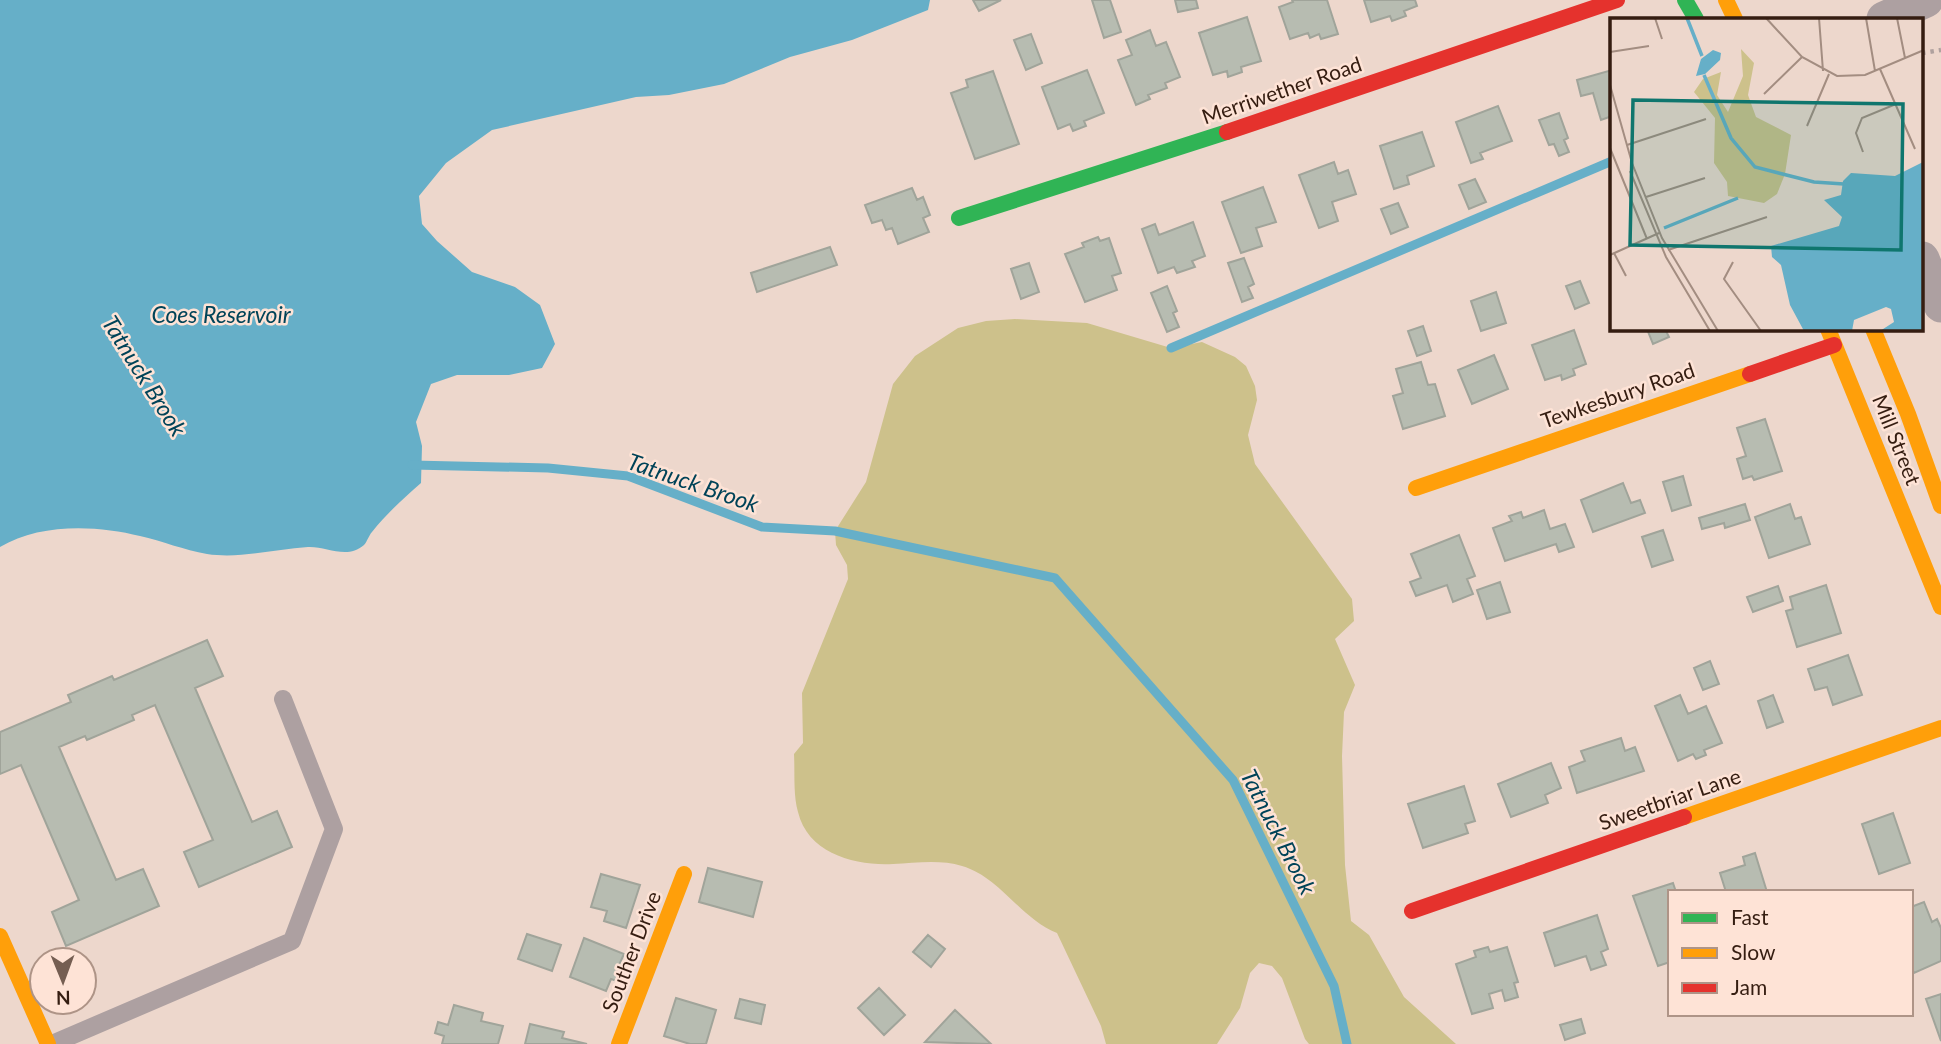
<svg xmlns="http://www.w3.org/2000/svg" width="1941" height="1044" viewBox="0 0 1941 1044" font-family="Lato,sans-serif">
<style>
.green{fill:#cdc18b}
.water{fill:#66afc8}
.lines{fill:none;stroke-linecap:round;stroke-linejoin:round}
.stream{stroke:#66afc8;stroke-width:9}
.building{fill:#b7bcb1;stroke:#a0a49a;stroke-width:2}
.path{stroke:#afa19e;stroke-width:4.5;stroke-dasharray:3.5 5;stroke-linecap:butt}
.lane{stroke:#ada0a1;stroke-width:18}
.street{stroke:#ada0a1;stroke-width:35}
.fast{stroke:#30b455;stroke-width:16}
.slow{stroke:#ff9f0a;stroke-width:16}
.jam{stroke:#e5322d;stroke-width:16}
.labels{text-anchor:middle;stroke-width:5;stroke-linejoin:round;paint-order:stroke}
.street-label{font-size:21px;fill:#351d11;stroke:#fee3d6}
.water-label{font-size:23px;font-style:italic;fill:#004358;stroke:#fee3d6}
.inset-river{fill:none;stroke:#66afc8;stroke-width:3.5}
.inset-road{fill:none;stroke:#a38d81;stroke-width:2}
.view{fill:#0f766e;fill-opacity:0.15;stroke:#0f766e;stroke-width:3.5}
.inset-edge{fill:none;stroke:#351d11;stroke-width:3.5}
</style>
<rect width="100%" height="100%" fill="#edd7cc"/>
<path class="green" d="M1015,319L1087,323L1171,348L1202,342L1235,357L1246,366L1255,386L1257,400L1248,435L1255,464L1352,599L1354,621L1335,639L1355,685L1344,712L1342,756L1345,865L1351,921L1369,935L1404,997L1456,1044H1309L1305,1039L1282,978L1272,966L1259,963L1250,973L1240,1008L1217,1044H1106L1101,1026L1057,933C1021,919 1000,877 962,866C940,859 915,863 893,864C856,866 808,854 798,812C793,795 795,772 794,754L803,743L802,693L848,579L847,565L836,545L835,531L866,482L893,384L915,356L958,328L986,321Z"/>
<path class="water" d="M0,0H930L928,10L852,40L790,57L724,84L669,95L636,97L492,130L446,163L419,196L422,224L437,241L472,272L515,287L540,305L555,344L542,368L509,375H457L431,384L416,422L422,446L421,483C404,498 387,513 372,532C369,535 367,542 364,545C347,560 326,546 308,547C274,549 241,559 207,554C184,550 162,541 140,536C97,525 39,523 0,547Z"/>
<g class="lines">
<path class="stream" d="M1171,348L1612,161
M412,465L548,468L628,476L762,527L835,531L1055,578L1233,780L1334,986L1347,1044"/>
</g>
<path class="building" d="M973,0H1001L979,11Z
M1092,0H1110L1121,32L1104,38Z
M1175,0H1196L1198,8L1178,12Z
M1292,0H1327L1338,34L1321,39L1319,34L1310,38L1308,33L1290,39L1279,7L1293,2Z
M1364,0H1415L1417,6L1404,11L1406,16L1392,21L1390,16L1371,22Z
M1247,17L1261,61L1241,67L1242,72L1228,77L1227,71L1213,75L1199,33Z
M1150,30L1156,46L1166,42L1180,77L1165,83L1167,88L1148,95L1150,99L1136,105L1118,60L1132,55L1126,40Z
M1031,34L1042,63L1026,70L1014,40Z
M1087,70L1104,113L1084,121L1086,126L1073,131L1070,124L1058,129L1042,87Z
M1612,70V116L1601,120L1593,93L1581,96L1577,80Z
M993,71L1019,144L975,159L951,93L968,87L966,80Z
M1498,106L1512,141L1480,153L1483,159L1471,163L1456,122Z
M1559,113L1568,138L1564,140L1569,152L1559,156L1554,144L1549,145L1539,120Z
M1422,132L1434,166L1407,176L1409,184L1394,189L1380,146Z
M1334,162L1338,174L1348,170L1356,194L1332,202L1338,221L1319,228L1299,175Z
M1475,179L1486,202L1469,209L1459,185Z
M1263,187L1276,222L1256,228L1262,246L1241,253L1222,202Z
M912,188L917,200L923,197L930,215L923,218L929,232L898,244L892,228L886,230L882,220L872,223L865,205Z
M1398,203L1408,227L1391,234L1381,209Z
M1193,222L1205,256L1192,261L1195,267L1177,273L1174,267L1158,273L1142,229L1155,224L1159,235Z
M1098,237L1100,241L1109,238L1121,273L1112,276L1117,290L1085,302L1065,254L1084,247L1082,243Z
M830,247L837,265L757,292L751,273Z
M1244,258L1254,284L1248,287L1253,298L1242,302L1228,263Z
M1029,263L1039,292L1021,299L1011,269Z
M1580,281L1589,303L1575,309L1566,286Z
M1167,286L1177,311L1173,313L1179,327L1167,332L1151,293Z
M1496,292L1506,323L1481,331L1471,301Z
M1423,326L1431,351L1417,356L1408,331Z
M1647,329H1665L1669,337L1653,344Z
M1574,330L1586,364L1573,369L1575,375L1562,380L1561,375L1545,380L1532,345Z
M1494,355L1508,389L1472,404L1458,370Z
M1421,362L1428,385L1435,384L1445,416L1403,429L1393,396L1403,393L1396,369Z
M1765,419L1782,471L1754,480L1752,476L1743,479L1737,459L1746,456L1737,428Z
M1683,476L1691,505L1672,511L1663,482Z
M1623,483L1631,503L1640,500L1645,513L1593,532L1581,500Z
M1745,504L1750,520L1725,528L1724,523L1702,529L1699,518Z
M1790,504L1795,519L1801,517L1810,544L1769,558L1755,517Z
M1544,510L1550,529L1565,524L1574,547L1559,552L1556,544L1505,561L1493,528L1512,521L1509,516L1521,512L1523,518Z
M1663,530L1673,560L1652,567L1642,537Z
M1459,535L1475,576L1467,579L1473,594L1453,602L1447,585L1416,596L1410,582L1421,578L1411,554Z
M1500,582L1510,612L1487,619L1477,590Z
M1826,585L1841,633L1797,647L1786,611L1793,609L1790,597Z
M1778,586L1783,601L1753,612L1747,597Z
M207,640L223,676L195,688L252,822L277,811L292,847L199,887L184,852L213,840L155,705L132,715L134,720L87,740L85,736L59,747L116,880L143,869L159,906L66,946L52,912L79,900L21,765L0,774V732L71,702L68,695L112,676L114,680Z
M1848,655L1862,695L1833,705L1827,687L1815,690L1808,669Z
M1710,661L1719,684L1703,690L1694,668Z
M1680,695L1688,714L1706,706L1722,743L1704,750L1706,755L1696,759L1693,754L1678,761L1655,706Z
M1773,695L1783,722L1767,728L1758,701Z
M1621,738L1625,751L1635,747L1644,771L1577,793L1569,767L1585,761L1581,751Z
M1551,763L1561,788L1545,795L1548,803L1511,817L1498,784Z
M1464,786L1475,821L1465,824L1468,833L1423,848L1408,804Z
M1893,813L1910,863L1879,874L1862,824Z
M1755,853L1767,892H1726L1720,873L1745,865L1743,857Z
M708,868L762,882L753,917L699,902Z
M601,874L640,885L626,928L604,921L607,911L591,907Z
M1673,883L1676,892H1670V962L1658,966L1633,896Z
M1924,902L1932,922L1937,919L1941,928V961L1914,973L1911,967V907Z
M1597,915L1608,949L1601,952L1606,965L1591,970L1586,956L1555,966L1544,933Z
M527,934L561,945L552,971L518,959Z
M928,935L945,949L931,967L913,952Z
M584,938L624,954L619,965L626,968L620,982L611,979L606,991L570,977Z
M1488,947L1490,952L1507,947L1518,982L1514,983L1518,997L1505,1001L1502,990L1489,994L1493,1008L1472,1014L1456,964L1476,957L1474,951Z
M879,988L905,1015L884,1035L858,1008Z
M1941,994V1041L1926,999Z
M676,998L716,1010L706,1044H690L664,1036Z
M740,999L765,1005L761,1024L735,1018Z
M454,1005L483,1013L481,1021L503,1026L498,1044H442L444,1036L435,1033L438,1022L448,1025Z
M955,1010L991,1044H990L925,1042Z
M1581,1019L1585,1033L1565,1040L1560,1025Z
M530,1024L564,1032L562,1038L587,1044H525Z"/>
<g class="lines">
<path class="path" d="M1922,53L1941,50"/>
<path class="lane" d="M52,1044L292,941L334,829L283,699"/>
<path class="street" d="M1884,19L1926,0
M1922,259L1941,305"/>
<path class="fast" d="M1685,0L1696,19
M959,218L1227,132"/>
<path class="slow" d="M1726,0L1735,19
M1828,329L1941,607
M1873,329L1908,414L1941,506
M1416,488L1750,374
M1684,817L1941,728
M0,936L48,1044
M619,1044L684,874"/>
<path class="jam" d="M1227,132L1617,0
M1750,374L1834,345
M1412,911L1684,817"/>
</g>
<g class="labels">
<g class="street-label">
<text transform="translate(1282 91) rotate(-19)" y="7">Merriwether Road</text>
<text transform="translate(1618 396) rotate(-19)" y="7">Tewkesbury Road</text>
<text transform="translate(1896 440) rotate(68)" y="7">Mill Street</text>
<text transform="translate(1670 800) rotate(-19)" y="7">Sweetbriar Lane</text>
<text transform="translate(632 952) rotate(-69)" y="7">Souther Drive</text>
</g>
<g class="water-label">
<text x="221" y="323">Coes Reservoir</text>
<text transform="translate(144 376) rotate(58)" y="8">Tatnuck Brook</text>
<text transform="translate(693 483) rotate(19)" y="8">Tatnuck Brook</text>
<text transform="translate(1278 832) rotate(63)" y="8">Tatnuck Brook</text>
</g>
</g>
<g transform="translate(1610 18)">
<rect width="313" height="313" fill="#edd7cc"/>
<path d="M131,31L144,45L138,77L146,99L181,117L175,156L167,176L154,185L118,178L117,164L104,145L105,100L84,74L93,61L111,54L107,77L118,94L133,58Z" fill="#cdc18b"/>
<path d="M103,32L111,35L110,42L95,56L86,58L91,41ZM313,144V313H270L284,304L281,291L276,289L244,302L242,313H194L180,287L171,247L162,239L161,228L229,208L232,199L214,182L231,177L233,163L241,155L285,158Z" fill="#66afc8"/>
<path class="inset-river" d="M77,0L92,38M94,57L121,120L145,149L204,164L234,166M54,210L128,180"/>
<path class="inset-road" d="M45,0L52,21M156,0L192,39L227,58L255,57L314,32M209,0L213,53M256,0L265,53M287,0L295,40M0,34L39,28M270,51L305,131M0,67L22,145L52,220L108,313M154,76L192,39M197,108L219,56M17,127L96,101M0,130L37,221M253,134L246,115L252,100L286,86M20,153L56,239L100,313M36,179L95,160M58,232L157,199M4,235L16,258M0,237L49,215M123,244L114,261L151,313"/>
<path class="view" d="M23,82L293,86L291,232L20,227Z"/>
<rect width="313" height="313" class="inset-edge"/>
</g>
<rect x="1668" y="890" width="245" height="126" fill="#fee3d6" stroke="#ae9487" stroke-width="2"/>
<rect x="1682" y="913" width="35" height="10" fill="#30b455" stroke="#ae9487" stroke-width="2"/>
<text x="1731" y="925" font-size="21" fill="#351d11">Fast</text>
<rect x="1682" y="948" width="35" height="10" fill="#ff9f0a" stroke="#ae9487" stroke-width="2"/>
<text x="1731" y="960" font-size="21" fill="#351d11">Slow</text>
<rect x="1682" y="983" width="35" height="10" fill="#e5322d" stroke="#ae9487" stroke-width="2"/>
<text x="1731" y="995" font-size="21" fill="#351d11">Jam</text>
<g transform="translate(63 981) rotate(179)"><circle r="33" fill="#fee3d6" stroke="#ae9487" stroke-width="2"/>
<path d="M0-5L12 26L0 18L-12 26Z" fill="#755e52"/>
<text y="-10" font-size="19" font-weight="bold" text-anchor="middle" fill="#351d11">N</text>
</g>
</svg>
